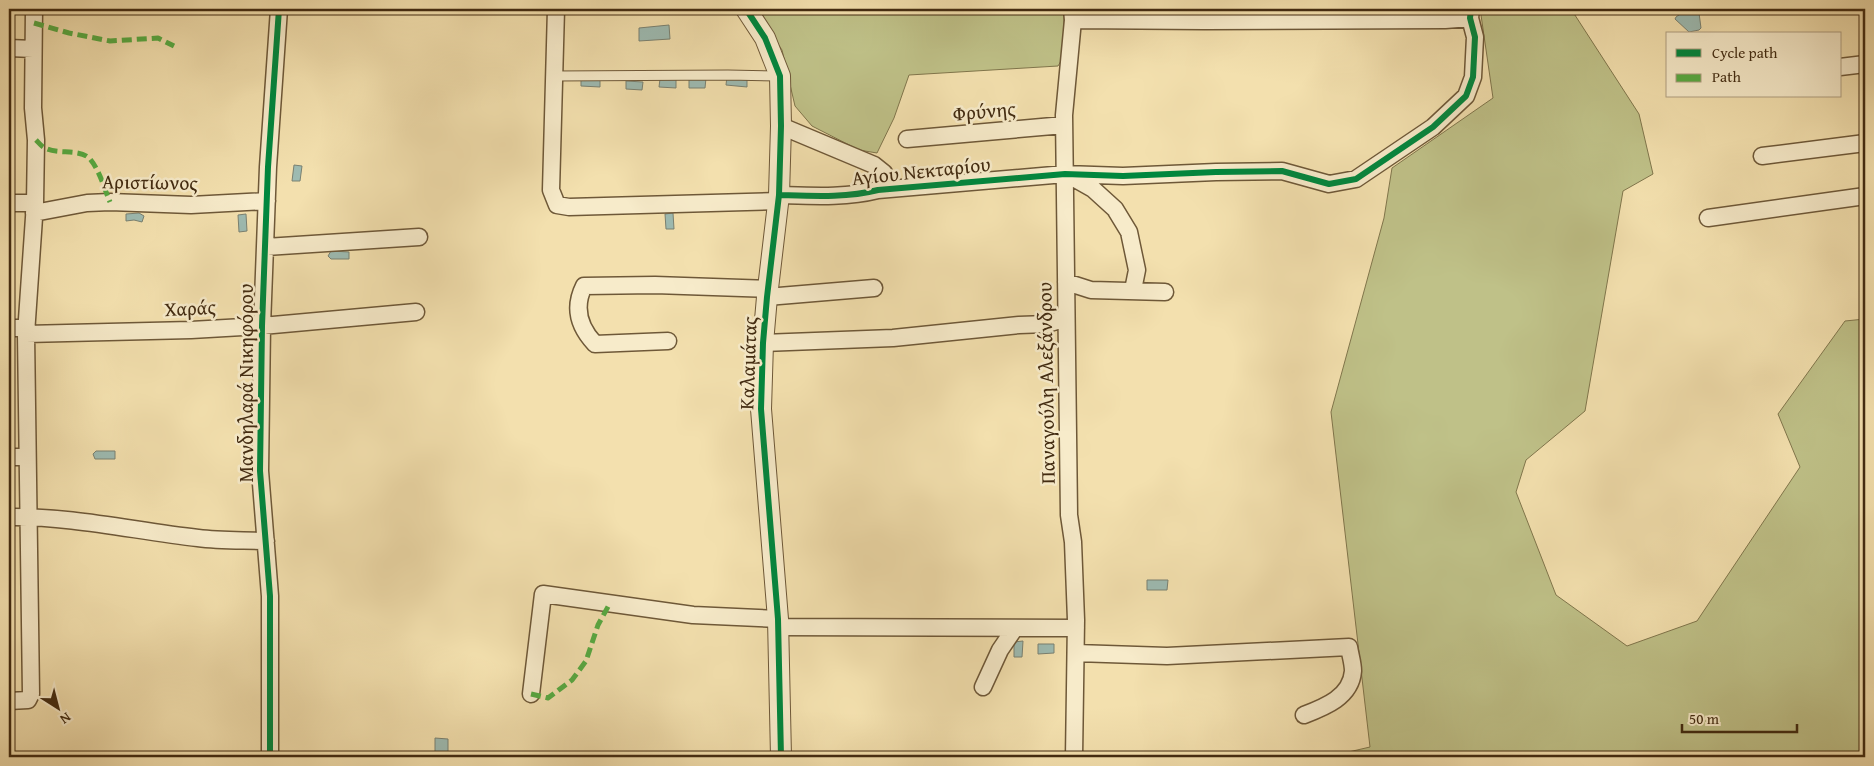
<svg xmlns="http://www.w3.org/2000/svg" width="1874" height="766" viewBox="0 0 1874 766" font-family="'Gentium Book Plus',serif">
<style>
.green{fill:#bfc188;stroke:#80764c}
.water{fill:#9dbbb2;stroke:#798172}
.lines{fill:none;stroke-linecap:round;stroke-linejoin:round}
.service-casing{stroke:#6e5838;stroke-width:11}
.minor-casing{stroke:#6e5838;stroke-width:19}
.tertiary-casing{stroke:#6e5838;stroke-width:22}
.service{stroke:#f7ebca;stroke-width:9}
.minor{stroke:#f7ebca;stroke-width:16}
.tertiary{stroke:#f7ebca;stroke-width:20}
.quiet{stroke:#56ab42;stroke-width:5;stroke-dasharray:10 5;stroke-linecap:butt}
.cycleway-casing{stroke:#f7ebca;stroke-width:9}
.cycleway{stroke:#00873e;stroke-width:6}
.labels{text-anchor:middle;stroke-width:5;stroke-linejoin:round;paint-order:stroke}
.street-label{font-size:20px;fill:#422b11;stroke:#f7ebca}
</style>
<rect width="100%" height="100%" fill="#f3e0ae"/>
<filter id="stains"><feTurbulence type="fractalNoise" baseFrequency=".004" numOctaves="4"/><feColorMatrix values="0 0 0 0 .2 0 0 0 0 .09 0 0 0 0 .02 0 0 0 .5 -.17"/></filter>
<radialGradient id="worn" r=".72"><stop offset=".6" stop-color="#630" stop-opacity="0"/><stop offset="1" stop-color="#630" stop-opacity=".3"/></radialGradient>
<path class="green" d="M755,9H1064V56L1058,66L909,75L894,118L877,153L859,150L812,126L795,106L782,50Z
M1482,9H1571L1639,114L1653,174L1623,191L1585,411L1526,460L1516,492L1556,595L1627,646L1697,621L1800,467L1778,414L1845,321L1865,319V757H1327L1370,747L1331,412L1384,218L1392,168L1493,98L1481,15Z"/>
<path class="water" d="M1696,11L1699,13L1701,28L1699,30L1689,32L1675,19L1676,17L1683,12Z
M669,25L670,39L639,41V28Z
M727,76L747,77V87L726,85Z
M581,78H600V87L581,86Z
M689,78H706L705,88H689Z
M660,79H676V88L659,87Z
M626,81L643,82L642,90L626,89Z
M294,165L302,166L300,181H292Z
M139,213L144,216L142,222L134,220L126,221V214Z
M673,213L674,229H666L665,214Z
M246,214L247,231L239,232L238,215Z
M331,251L349,252V259H331L328,256Z
M96,451H115V459H95L93,454Z
M1147,580H1168L1167,590H1147Z
M1023,641L1022,657H1014V642Z
M1038,644H1054V653L1038,654Z
M435,738L448,739V757H435Z"/>
<g class="lines">
<g class="service-casing">
<path id="service" d="M555,76L728,75L780,76"/>
</g>
<g class="minor-casing">
<path id="minor" d="M556,9L551,190L557,205L569,207L778,201
M1072,9L1073,20L1064,115L1069,515L1073,542L1076,620L1074,757
M1073,20L1205,21L1445,20L1470,18
M9,48L33,49
M1840,67L1865,64
M781,126L874,165L884,173V184L878,190
M907,139L1064,125
M1762,156L1865,143
M1070,176L1093,189L1115,209L1129,232L1137,270L1133,290
M779,195C813,196 846,198 878,190L1065,174L1123,176L1216,172L1282,171L1329,184L1356,179L1433,127L1466,96L1473,77L1475,37L1470,18L1471,9
M9,203H35
M34,213L87,203L110,202L191,205L267,201
M1708,218L1865,196
M266,247L419,237
M1066,282L1091,290L1165,292
M767,297L874,288
M9,328H26
M26,334L191,330L262,326L416,312
M668,341L595,344C579,327 573,308 584,286L655,285L768,289
M763,343L893,338L1019,325L1047,324L1066,318
M9,457H27
M9,517C72,516 135,531 198,538C220,541 244,540 266,541
M778,627L1076,628
M1076,653L1167,656L1349,647C1350,654 1353,663 1353,671C1351,697 1325,707 1304,715
M983,687L1000,650L1015,628
M531,694L543,594L693,615L778,619
M9,701L28,700L31,694L26,334L35,203L36,140L33,108L34,9
M270,757V596L260,471L262,326L268,167L279,9"/>
</g>
<g class="tertiary-casing">
<path id="tertiary" d="M746,9L765,38L780,76L781,126L779,195L767,297L763,343L761,409L778,619L781,757"/>
</g>
<use href="#service" class="service"/>
<use href="#minor" class="minor"/>
<use href="#tertiary" class="tertiary"/>
<path class="quiet" d="M34,23L69,33L110,41L158,38L174,46
M36,140C39,143 42,147 45,148C58,155 80,148 90,159C100,171 104,188 110,202
M531,694L548,698L572,680L586,661L598,625L610,603"/>
<g class="cycleway-casing">
<path id="cycleway" d="M746,9L765,38L780,76L781,126L779,195L767,297L763,343L761,409L778,619L781,757
M779,195C813,196 846,198 878,190L1065,174L1123,176L1216,172L1282,171L1329,184L1356,179L1433,127L1466,96L1473,77L1475,37L1470,18L1471,9
M270,757V596L260,471L262,326L268,167L279,9"/>
</g>
<use href="#cycleway" class="cycleway"/>
</g>
<g class="labels">
<g class="street-label">
<text transform="translate(984 111) rotate(-5)" y="7">Φρύνης</text>
<text transform="translate(921 171) rotate(-6)" y="7">Αγίου Νεκταρίου</text>
<text transform="translate(150 182) rotate(1)" y="7">Αριστίωνος</text>
<text transform="translate(190 308) rotate(-3)" y="7">Χαράς</text>
<text transform="translate(748 363) rotate(-88)" y="7">Καλαμάτας</text>
<text transform="translate(246 383) rotate(-90)" y="7">Μανδηλαρά Νικηφόρου</text>
<text transform="translate(1046 383) rotate(-91)" y="7">Παναγούλη Αλεξάνδρου</text>
</g>
</g>
<rect width="1874" height="766" fill="none" stroke="#f3e0ae" stroke-width="30"/>
<rect x="10" y="10" width="1854" height="746" fill="none" stroke="#422b11" stroke-width="2.5"/>
<rect x="15" y="15" width="1844" height="736" fill="none" stroke="#422b11"/>
<rect x="1666" y="32" width="175" height="65" fill="#f7ebca" stroke="#af9e80"/>
<rect x="1676" y="49" width="25" height="8" fill="#00873e" stroke="#af9e80"/>
<text x="1712" y="58" font-size="15" fill="#422b11">Cycle path</text>
<rect x="1676" y="74" width="25" height="8" fill="#56ab42" stroke="#af9e80"/>
<text x="1712" y="82" font-size="15" fill="#422b11">Path</text>
<g transform="translate(58 708) rotate(144)" stroke="#f7ebca" stroke-width="4" paint-order="stroke">
<path d="M0-4L9 19L0 12L-9 19Z" fill="#422b11"/>
<text y="-8" font-size="14" font-weight="bold" text-anchor="middle" fill="#422b11">N</text>
</g>
<path d="M1682 724v8h115v-8" fill="none" stroke="#422b11" stroke-width="2.5"/>
<text x="1689" y="724" font-size="15" fill="#422b11" stroke="#f7ebca" stroke-width="4" paint-order="stroke">50 m</text>
<rect width="100%" height="100%" filter="url(#stains)"/>
<rect width="100%" height="100%" fill="url(#worn)"/>
</svg>
